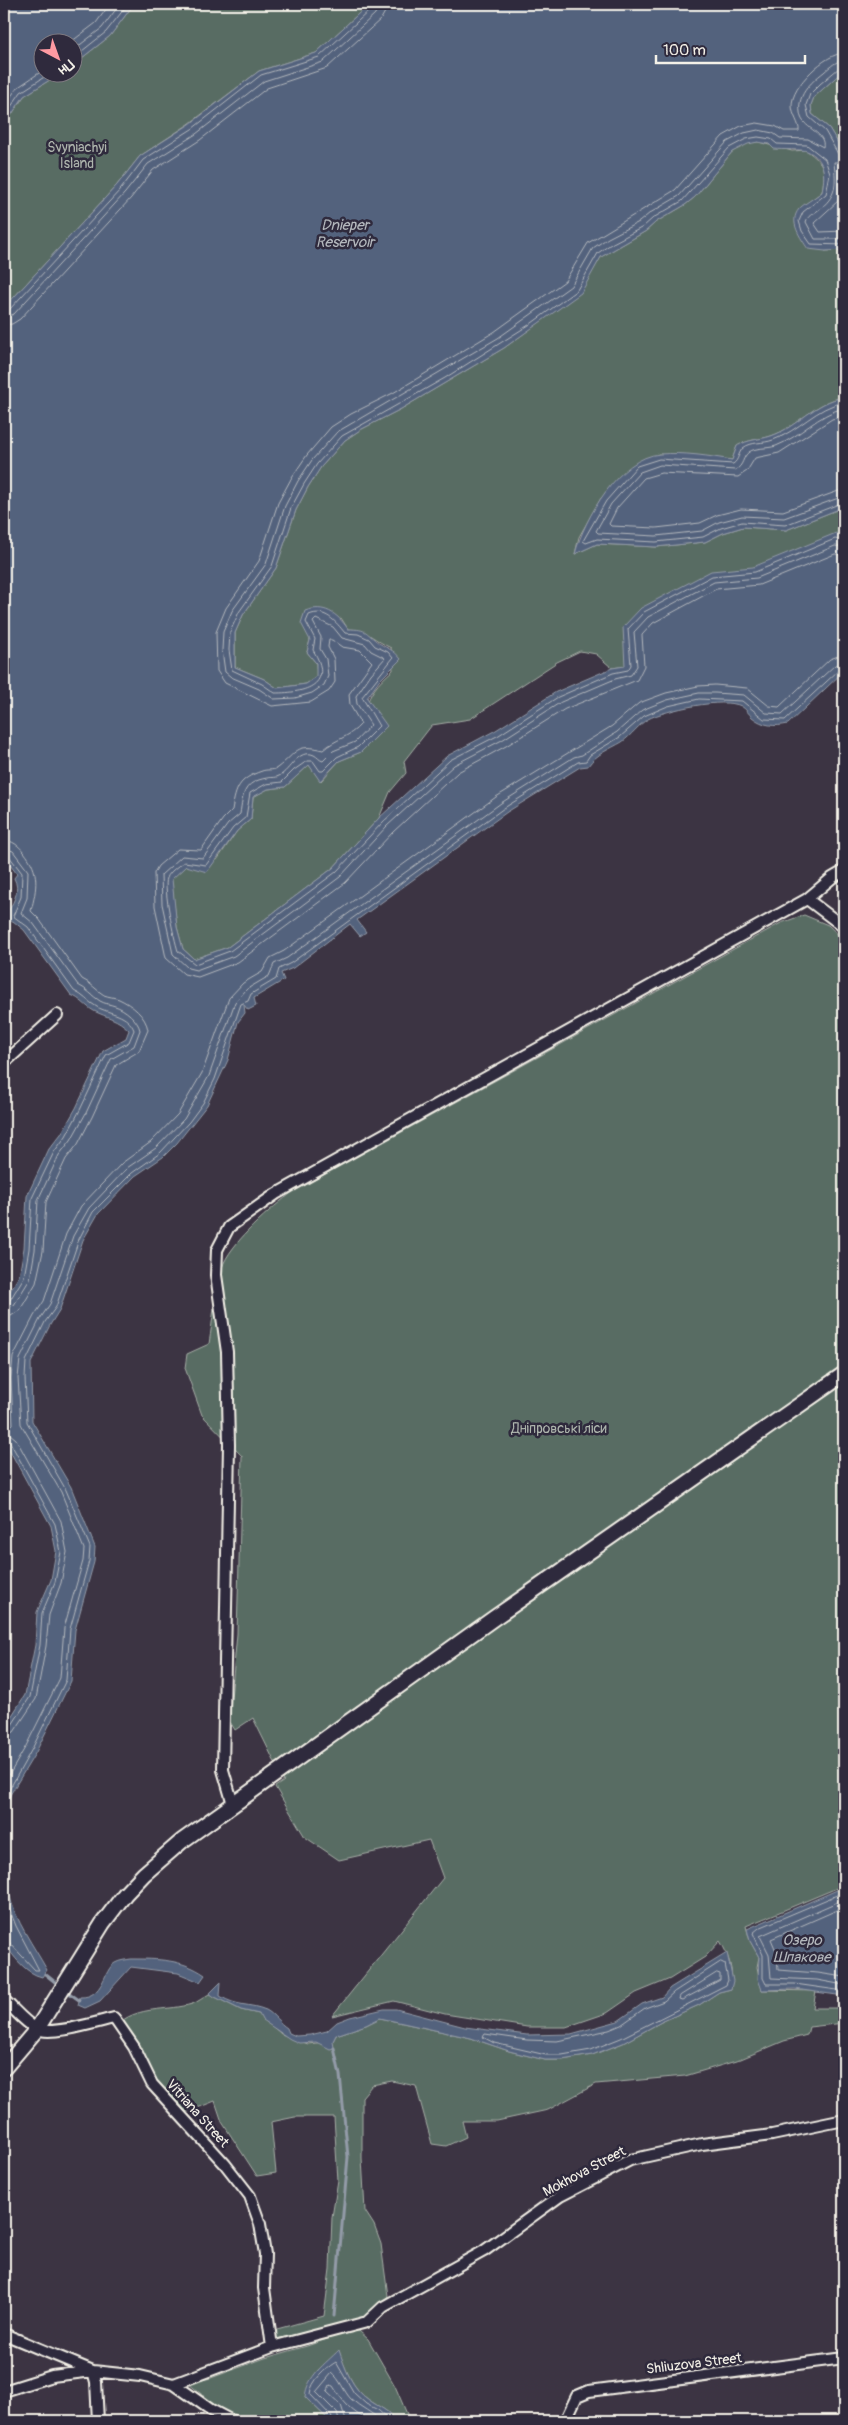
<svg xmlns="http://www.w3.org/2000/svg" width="848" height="2425" viewBox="0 0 848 2425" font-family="Pangolin,sans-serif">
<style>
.green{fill:#596c64;stroke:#a6aea6}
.water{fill:#53627d;stroke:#939ba8}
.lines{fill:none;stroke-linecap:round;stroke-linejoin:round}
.shore{stroke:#b4b8bd;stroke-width:1}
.stream{stroke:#939ba8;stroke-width:3}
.street-casing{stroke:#f4f1e8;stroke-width:14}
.secondary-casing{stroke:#f4f1e8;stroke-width:18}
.street{stroke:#2f2a3d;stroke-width:10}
.secondary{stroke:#2f2a3d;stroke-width:14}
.labels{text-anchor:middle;stroke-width:5;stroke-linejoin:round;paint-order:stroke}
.park-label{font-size:14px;fill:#aeb5ad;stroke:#2f2a3d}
.street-label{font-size:14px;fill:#f4f1e8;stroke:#2f2a3d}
.water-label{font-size:15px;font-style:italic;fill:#b4b8bd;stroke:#2f2a3d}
</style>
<rect width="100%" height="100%" fill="#3c3443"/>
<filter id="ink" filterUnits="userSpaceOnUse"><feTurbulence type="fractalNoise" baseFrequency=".02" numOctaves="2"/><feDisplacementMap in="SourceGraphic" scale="10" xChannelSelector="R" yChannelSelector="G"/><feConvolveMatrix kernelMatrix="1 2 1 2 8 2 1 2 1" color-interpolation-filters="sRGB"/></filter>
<g filter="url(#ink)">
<path class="green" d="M134,4H369L316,53L259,71L189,124L140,156L117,185L4,308V126L24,96L61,73L72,72L73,65L110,36Z
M844,70V153L829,128L812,114L811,105L814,97Z
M758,142L792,151L806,150C825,164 826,169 822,192L799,209L825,251L844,250V397C814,402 798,427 771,436C759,440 749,439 737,446L732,460L658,454L601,498L579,537L575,554L597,544L656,547L705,542L723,533L743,527L786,530L844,507V574L626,666L612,668L596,654L580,651L557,662L470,719L432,725L404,761L406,773L390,792L379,818L333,868L228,947L194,959L183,949L177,927L171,879L186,866L217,860L237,831L251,819L253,797L268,789L285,787L309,765L321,781L339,761L361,752C365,712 360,698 393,670L391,648C375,641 367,629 348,629L341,618L310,640L307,652L316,663L317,677L306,684L277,688L264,679L235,667V633L243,615L276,568L296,510L308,487L321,467L345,440L360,430L401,409L504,348L580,293L601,257L646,231L656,222L685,205L695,197L732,152L748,143Z
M804,915L828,925L844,940V1885L746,1926L750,1941L759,1957L757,1967L762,1990L816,1991L813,2008H844V2023L809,2027L807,2035L784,2041L736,2061L685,2076L596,2084L548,2110L497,2121H462L466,2137L446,2146L432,2144L416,2086L392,2081L372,2085L362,2097V2158L365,2211L374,2225L381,2244L388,2296L363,2319L276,2339L277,2329L324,2316L330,2269L332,2217L338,2181L334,2117H295L271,2122L276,2173L257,2176L222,2122L215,2101L187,2112L157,2082L123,2020C144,2006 169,2011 192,2004C198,2002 204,1997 209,1994L241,2010L259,2014L281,2034L308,2044L333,2041L336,2035L366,2025L380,2018L471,2038L509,2051L545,2060H562L592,2055L623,2043L661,2022L699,2005L719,1992L731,1989C734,1972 729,1955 720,1941L705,1957L670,1979L636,1993L607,2013L566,2027H527L445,2014L394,2001L332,2016L443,1878L429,1840L339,1860L305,1837L275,1787L284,1781L253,1718L235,1730L229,1720L237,1634L242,1456L202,1415L185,1368L187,1354L209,1344C213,1319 215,1292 222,1268C229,1244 273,1206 293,1192L781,923Z
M359,2331L368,2339L395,2386L410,2421H396C387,2409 380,2408 369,2400C352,2389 345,2368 339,2351L317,2371L305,2397L330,2421H249L224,2413L188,2383L211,2378L265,2358L307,2346L344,2333Z"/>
<path class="water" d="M4,4H134L110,36L73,65L72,42H42V72L61,73L24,96L4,126Z
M369,4H844V70L814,97L811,105L812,114L829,128L844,153V250L825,251L808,249C801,238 788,222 799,209C802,205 816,197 822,192C825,175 826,159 807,151C802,149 782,150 774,149L769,144L758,142L748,144L732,152L695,197L685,205L656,222L646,231L601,257L581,293L504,348L401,409L360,430L345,440L321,467L308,487L296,510L276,568L243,615L235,633V667L264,679L277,688L306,684L316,677V663L307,652L310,640L301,623L305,611C324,604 337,613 348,629C369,629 365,633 379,643C389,650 392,648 401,659L379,681L367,698L387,726L361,752L339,761L320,781L309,765L285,787L268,789L253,797L251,819L237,831L207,872L186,866L172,879L177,927L183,949L194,959L228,947L333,868L379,818L447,756L496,730L556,692L612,668L625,666L623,627L641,608L711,571L753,567L836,533L844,537V671L788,724C775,727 763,726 752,717C749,714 745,708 741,706C724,697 665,710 648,719C639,724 631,736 622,742C610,749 596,754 588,766L580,767L507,812L357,920L366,932L360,936L350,924L293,968L281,973L284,980L254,998L256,1006L248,1010L244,1005L245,1013L238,1022L228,1060L207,1105L177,1143L163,1157L135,1176L98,1214L83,1240L60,1309L50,1325L31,1363L32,1421L71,1487L95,1547L94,1562L75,1630L71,1681L36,1752L10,1795L4,1821V1728L25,1695L35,1645L37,1612L51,1580L56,1551L51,1526L4,1440V1301L19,1276L24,1248L27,1196L49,1149L61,1134L76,1108L103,1051L126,1038L129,1030C117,1018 108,1018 94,1011C85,1006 81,999 71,995L24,930L13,921L4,922V909L9,910C15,899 20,890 14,878L17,874L4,857V308L117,185L140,156L190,124L259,71L316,53Z
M844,397V507L786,530L743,527L723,533L705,542L656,547L597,544L575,554C584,519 619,457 660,454C683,452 709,456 732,460L737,446C749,439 759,440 771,436C798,427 814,402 844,397Z
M4,1847C8,1862 5,1878 9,1893C15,1921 34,1946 47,1970L42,1977C25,1973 14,1957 4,1943Z
M844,1887V1996L795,1989L762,1990L758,1979L759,1957L750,1941L747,1929Z
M727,1953L733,1981L731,1989L719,1992L699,2005L661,2022L623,2043L592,2055L562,2060H545L509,2051L471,2038L380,2018L366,2025L336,2035L333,2041L334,2048L330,2049L316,2042L299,2043L290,2039L262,2020L259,2014L241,2010L209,1994L221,1982L220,1996C237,2007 249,2003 266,2010C274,2014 279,2023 287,2028L289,2033L296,2036L310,2035L327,2031L337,2022L350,2017L384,2009H396L465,2027L527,2035L571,2034L618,2021L642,2004L662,1997L670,1988Z
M131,1959C158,1959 182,1959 205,1975L200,1982L178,1973L131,1967L100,2001L85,2008L78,2005L80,1997C104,1998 103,1970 115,1963C120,1960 126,1960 131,1959Z
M339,2350C345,2368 352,2389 369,2400C380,2408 387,2409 396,2421H330L305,2397C307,2376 325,2364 339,2350Z"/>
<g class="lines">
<path class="shore" d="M71,42L96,23L110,4
M72,51L102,28L120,4
M844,53C826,53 791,86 792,106C792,115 800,124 799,131H784L775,126L757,123L741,126L723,136L675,190L588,243L565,281L494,332L393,393L351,414L331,427L307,455L292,477L278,503L259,561L226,608L216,632L217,671L225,683L272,706L311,702L329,691L335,682L334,659L328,647L329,640H332L342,647L360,650L372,662L349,694L350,705L361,724C349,738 335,739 323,750C295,743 298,752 277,768C273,771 267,769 262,771C238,779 236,788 232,810L223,819L201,850L178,849L158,866L154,873L155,906L166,958L184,974L198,977L238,962L345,883L393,832L458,772L506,746L565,709L637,680L644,666L642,635L653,623L716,589L759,585L835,554L844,555
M72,59L106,32L128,4
M844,60C836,61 831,66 824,72C810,83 795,96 801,117C805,129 826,133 823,147L808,139L780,138L773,133L758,130L744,133L727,142L679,196L650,213L639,222L608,238L593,248L571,286L498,338L337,432L312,460L298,481L285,506L266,564L232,611L223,632L222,650L225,672L231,677L259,689L274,699L295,698L312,693L324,685L328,676L326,659L320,649L321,637L313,622L316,619L333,627L342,638L365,644L371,651L385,658L371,674L356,696L357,704L371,725L355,742L333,751L323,761C319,760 318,757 314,755C298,748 290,771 279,776C276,778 271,777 267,778C243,782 243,794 240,814L228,824L203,858L182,856L161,875L162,904L173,954L188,968L196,970L234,956L340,877L387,826L454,765L502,740L561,702L615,679L631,675L637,666L634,632L648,617L714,582L757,578L835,546L844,547
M844,66L839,68L820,84L810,94L806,105L809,117L825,131L838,154L844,156
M4,106L17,88L42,71
M4,117L21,92L52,72
M844,162H834C836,184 838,196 817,211C812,215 808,215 806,222L815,239H844
M844,170L838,201L814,223L820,232L844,231
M844,245L811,244L802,231L799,221L803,212L826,194L830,174L825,159L807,145L777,144L771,139L758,137L746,139L729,148L682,201L653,218L643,227L611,244L598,253L577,290L532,323L445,378L342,436L317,464L304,484L291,508L272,566L239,612L230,632L229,650L232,670L262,684L275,693C306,693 335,685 313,650L315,639L306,622L309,615C325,608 336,622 345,633L358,634L369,639L375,646L388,652L393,658L362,697L379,726L358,747L337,757L323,771H320L313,761H307L294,770L282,782L266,784L250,793L246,817L233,828L206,865L184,862C179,865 169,872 167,878C163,889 174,938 178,951L195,964L230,951L336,872L383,822L450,760L499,735L558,697L613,673L628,670L631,665L628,629L644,612L712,576L755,572L835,539L844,541
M4,311L9,310L121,189L143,160L192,129L261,75L319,57L371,9L372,4
M4,318L14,314L125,193L148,164L196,134L264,81L323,62L375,14L379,4
M4,325L12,324L20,319L131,198L153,170L200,140L267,88L327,68L381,19L385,12L386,4
M844,402C816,407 799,431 773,440C763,444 752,441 743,448C738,453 739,460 733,464L659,459L637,466L606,501L583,541L586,543L597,539L656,542L703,537L721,528L742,522L785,525L844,502
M844,408C818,414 800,437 776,446C767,449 756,447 749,452C742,457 744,466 735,470L660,465L640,472L611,504L596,531L598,533L656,536L702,531L719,522L742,516L784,518L844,496
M844,416L832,419L779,453L755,458L747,471L738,477L661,473L644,478L617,508L609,524L611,526L656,528L700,523L717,515L741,509L783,511L844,489
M4,840C13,841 18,845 24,852C40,872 37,887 31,911L39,919L82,979C91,983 96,990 104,995C109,997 114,997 119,999C132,1005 146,1016 148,1030L139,1051L116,1065L92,1117L78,1144L66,1159L46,1202L43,1251L36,1283L20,1310L11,1316L4,1317
M4,848L13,851L28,871L27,898L21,913L33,923L78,985C87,989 92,996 100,1001C105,1004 110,1004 115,1006C125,1009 138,1020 140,1030L134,1046L111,1059L86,1113L71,1140L59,1155L38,1200L35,1250L30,1279L14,1305L4,1309
M4,854L9,856L22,873L21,897L13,916L28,927L74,991C83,995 88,1002 97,1007C110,1014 128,1014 134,1030L129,1042L106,1055L80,1110L66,1136L54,1152L32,1198L29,1249L24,1277L10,1300L4,1303
M4,1425L11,1426L13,1424L11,1378L13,1357L34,1316L44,1301L66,1234L81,1206L122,1163L151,1142L178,1114L202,1073L229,998L243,983L262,972L270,958L284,951L496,797L612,726L639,703L666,693L698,686L715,685L747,688L769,706L779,707L830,659L844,654
M4,1433L10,1434L16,1439L61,1521L67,1552L61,1583L49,1615L46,1646L36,1699L14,1732L4,1736
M4,1439L10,1442L55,1524L61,1552L55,1582L42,1613L40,1645L30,1697L10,1728L4,1730
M4,1784L26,1746L60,1678L64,1628L83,1561L84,1549L61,1492L21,1424L18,1378L20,1359L40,1319L50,1304L73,1236L89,1208L127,1168L156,1148L184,1119L209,1076L235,1002L247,989L269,976L274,964L287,958L501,803L574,757L582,755L617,732L642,710L667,700L699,693H715L744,695L766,713L782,714L835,665L844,662
M4,1799L32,1749L66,1680L70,1629L89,1561L90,1547L66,1490L27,1422L25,1378L26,1361L45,1322L56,1307L79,1239L93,1212L132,1173L160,1153L189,1122L203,1103L215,1079L241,1004L248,1001L251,994L276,979L279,969L291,963L504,808L578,762L586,761L590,755L620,737L644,716L668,706L699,699L742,701L764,719L785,720L839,670L844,668
M844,1892L759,1928L753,1933L763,1955V1978L766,1984H795L844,1991
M4,1895L16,1926L39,1970H35L9,1942L4,1941
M844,1899L760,1936L769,1954L771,1978L817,1980L844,1985
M844,1907L771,1939L777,1953L778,1970L818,1973L844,1977
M721,1962L725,1964L728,1980L726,1985L621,2038L591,2050L562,2055H546L494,2043L483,2037L485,2034L527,2040L557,2041L609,2030L621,2025L645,2008L664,2001L674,1992Z
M717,1973L720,1974V1980L682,2000L679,1999L680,1996Z
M333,2421L331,2416L310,2394C311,2381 326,2368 336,2362L354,2393L366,2404L378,2410L390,2421
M339,2421L337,2413L316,2392L332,2373C340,2379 344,2392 351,2399C361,2408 372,2412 381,2421
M346,2421L341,2405L327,2392L330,2385L333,2386C343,2402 352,2413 370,2421"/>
<path class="stream" d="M45,1974L60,1986
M65,1990L79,2000
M334,2316L348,2157L340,2075L334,2048"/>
<g class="street-casing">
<path id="street" d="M807,899L844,927
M4,1063L57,1015
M233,1804L223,1770L229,1445L227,1352L216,1275L217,1250L229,1227L276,1194L807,899L832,878L844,871
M4,2000C14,2009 25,2023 37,2029C52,2036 97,2022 114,2018L134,2047L152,2084L225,2164L250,2196L260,2224L265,2254L264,2288L272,2347
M4,2334L93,2371L140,2376L174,2384L211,2410L232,2421
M174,2384L272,2347L367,2322L383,2307L484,2251L560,2196L630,2160L702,2144L772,2135L844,2120
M4,2391L52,2376L93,2371L96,2382L98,2421
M565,2421L577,2396L589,2391L844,2358"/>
</g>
<g class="secondary-casing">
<path id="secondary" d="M4,2068L37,2029L103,1923L125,1894L144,1874L182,1841L494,1618L844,1374"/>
</g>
<use href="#street" class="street"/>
<use href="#secondary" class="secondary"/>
</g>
</g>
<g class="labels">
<g class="park-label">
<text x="77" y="152">Svyniachyi<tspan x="77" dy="16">Island</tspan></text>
<text x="559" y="1433">Дніпровські ліси</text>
</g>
<g class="street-label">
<text transform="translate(198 2113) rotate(48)" y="5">Vitriana Street</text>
<text transform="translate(584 2171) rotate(-28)" y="5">Mokhova Street</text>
<text transform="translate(694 2363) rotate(-7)" y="5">Shliuzova Street</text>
</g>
<g class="water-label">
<text x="345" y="230">Dnieper<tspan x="345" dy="17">Reservoir</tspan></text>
<text x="802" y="1945">Озеро<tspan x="802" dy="17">Шпакове</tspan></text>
</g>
</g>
<rect width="848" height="2425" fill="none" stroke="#2f2a3d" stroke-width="20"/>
<rect x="10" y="10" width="828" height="2405" fill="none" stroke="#f4f1e8" stroke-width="2" filter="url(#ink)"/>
<g transform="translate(58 58) rotate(139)"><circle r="24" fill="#2f2a3d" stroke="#7e7a81"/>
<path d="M0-4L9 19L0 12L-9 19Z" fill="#ff9aa2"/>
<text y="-8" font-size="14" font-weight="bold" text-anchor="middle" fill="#f4f1e8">Пн</text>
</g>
<path d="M656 55v8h149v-8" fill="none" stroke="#f4f1e8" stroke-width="2.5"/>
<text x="663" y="55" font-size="15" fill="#f4f1e8" stroke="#2f2a3d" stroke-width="4" paint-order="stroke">100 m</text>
</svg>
